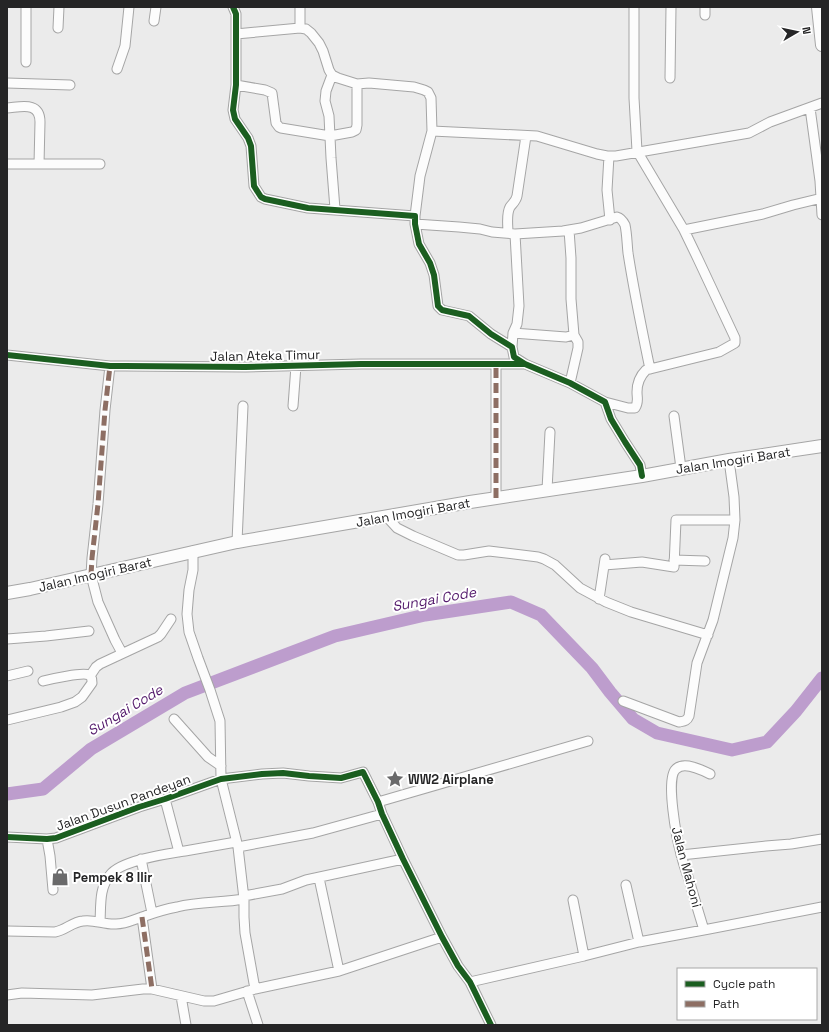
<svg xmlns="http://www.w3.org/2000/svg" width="829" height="1032" viewBox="0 0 829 1032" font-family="'Space Grotesk',sans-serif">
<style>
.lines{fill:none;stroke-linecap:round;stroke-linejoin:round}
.river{stroke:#bd9dcd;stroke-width:13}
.street-casing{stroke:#a5a5a5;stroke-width:11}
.secondary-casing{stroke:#a5a5a5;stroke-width:14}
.street{stroke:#fcfcfc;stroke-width:9}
.secondary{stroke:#fcfcfc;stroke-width:12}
.quiet{stroke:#8d6e63;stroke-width:5;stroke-dasharray:10 5;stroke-linecap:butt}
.cycleway-casing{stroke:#fff;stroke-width:8}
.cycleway{stroke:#1b5e20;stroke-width:6}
.labels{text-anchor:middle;stroke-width:4;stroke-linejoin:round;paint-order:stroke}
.street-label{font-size:13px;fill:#252526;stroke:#fff}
.poi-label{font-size:13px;font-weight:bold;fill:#252526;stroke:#fff;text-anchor:start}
.water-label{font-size:14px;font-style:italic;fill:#53196b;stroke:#fff}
</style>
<rect width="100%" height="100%" fill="#ebebeb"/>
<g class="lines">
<path class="river" d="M7,794L43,789L91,749L185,693L335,636L425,615L511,602L541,615L592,668L610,692L633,719L657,733L732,750L767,742L796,711L822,678"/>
<g class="street-casing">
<path id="street" d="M233,7L236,14V85L233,110L235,119L248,138L251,146L254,186L261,197L265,199L308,208L415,216V224L419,244L430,263L434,275L438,306L442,310L469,316L491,334L512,347L514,357L525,364L570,383L605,402L611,419L625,442L640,465L642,476
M634,7V98L637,151L684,230L763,214L793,205L822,198
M705,7V15
M154,21L156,7
M58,28L59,7
M300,28V7
M236,34L300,28L306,29L311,33L319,43L323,51L329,70L332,75L338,78L357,84L369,83L414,87L424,90L428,92L431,98L432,131
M26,62V7
M117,69L125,46L129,7
M332,75L326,91L325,101L329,116L331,158L335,209
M670,78L671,7
M7,83L70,85
M236,85L265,90L272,93L276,123L279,127L281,128L330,136L352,132L356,130L357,125V84
M7,108C21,107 40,101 40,122L39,164
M810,108L820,181L822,215
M609,156L607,190L610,220
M7,164H100
M415,216L420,176L432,131L537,136L597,154L607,156H616L749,133L770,122L822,103
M415,224L459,227L480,229L492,232L515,234
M508,233C508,225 506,214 510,207C513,203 516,201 517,196L526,136
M513,333L566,337L574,335L571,299V258L569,230
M512,347L513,333L517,324L519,306L515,234L563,231L581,228L617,217C621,218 623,221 625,225C627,234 627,244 628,253C634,292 642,330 650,369
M7,355L110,366H125L245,367L361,364H525
M110,366L105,410L98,504L92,558L91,575L98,602L115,640L122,653
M570,383L578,348V342L574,335
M605,402L628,408H635C639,402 637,399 637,392C637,384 640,376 646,370L719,352L735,343V338L698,259L684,230
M293,406L296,366
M674,416L681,468
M547,490L550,432
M496,498V364
M387,517L397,528L413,536L458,555H464L489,551L538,557L544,559L555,565L580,588L606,602L631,612L708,635
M237,542L243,406
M193,551V570L189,590L187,614L189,632L198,658L210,690L220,721L221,779L238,847L244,899V917L245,933L255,989
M674,560L705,561
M604,565L642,562L674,567L676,520H735
M599,599L605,559
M7,639L46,636L89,631
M7,676L28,671
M90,676L96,667L100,664L158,637L161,634L171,619
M623,701L679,722C684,721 687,721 689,716L697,663L713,620L733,538L735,520L734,497L729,460
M174,719L208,757L221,766
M7,720L61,707L75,702L82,697L92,683C92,680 92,676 89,675C83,672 51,679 43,681
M165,799L179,852
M378,802L588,741
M7,837L47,839L56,838L139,807L165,799L221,779L262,774L283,773L309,776L341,778L363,772L378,802L382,814L403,859L442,937L458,966L470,982L491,1025
M47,839L50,856L53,890
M238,847L313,833L382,814
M681,855L766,846L791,844L822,839
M141,859L152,913
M319,878L339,971
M626,885L639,942
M244,896L282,889L306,880L403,859
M573,900L584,956
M142,917L152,989
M100,922C101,905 99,888 110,875C121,860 167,854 185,851C202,848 219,845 236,842
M704,930C699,914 694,897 689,880C686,871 683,863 681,854C677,840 665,778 676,769C684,761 702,770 710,774
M7,931L55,932C66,930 72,922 83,921C94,919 105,925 116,924C126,924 135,919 145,916C156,912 166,909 177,907C199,901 222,903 244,899
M470,982L584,956L639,942L709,929L822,907
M247,991L258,1025
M7,995L22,993L92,995L143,989H152L204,1001H214L255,989L339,971L442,937
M181,996L186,1025"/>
</g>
<g class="secondary-casing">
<path id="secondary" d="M818,7L822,45
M7,593L30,589L237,542L470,502L642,476L729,460L822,446"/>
</g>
<use href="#street" class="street"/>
<use href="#secondary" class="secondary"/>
<path class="quiet" d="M496,498V364
M91,575L92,558L98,504L105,410L110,366
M142,917L152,989"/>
<g class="cycleway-casing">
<path id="cycleway" d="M233,7L236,14V85L233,110L235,119L248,138L251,146L254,186L261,197L265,199L308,208L415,216V224L419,244L430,263L434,275L438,306L442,310L469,316L491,334L512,347L514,357L525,364L570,383L605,402L611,419L625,442L640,465L642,476
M7,355L110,366H125L245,367L361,364H525
M7,837L47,839L56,838L139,807L165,799L221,779L262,774L283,773L309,776L341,778L363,772L378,802L382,814L403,859L442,937L458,966L470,982L491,1025"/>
</g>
<use href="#cycleway" class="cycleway"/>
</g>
<defs>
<g id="sight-bare" transform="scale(1.38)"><path d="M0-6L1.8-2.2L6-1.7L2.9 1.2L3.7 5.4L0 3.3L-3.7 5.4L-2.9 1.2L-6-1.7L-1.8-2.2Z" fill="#6a6a6b" stroke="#fff" stroke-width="2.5" paint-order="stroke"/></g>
<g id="shop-bare" transform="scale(1.38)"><path d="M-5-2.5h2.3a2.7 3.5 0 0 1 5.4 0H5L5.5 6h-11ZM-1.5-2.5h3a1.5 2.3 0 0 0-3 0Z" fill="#6a6a6b" stroke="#fff" stroke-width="2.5" paint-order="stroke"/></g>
</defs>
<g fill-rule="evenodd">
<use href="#sight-bare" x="395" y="779"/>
<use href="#shop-bare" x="60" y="877"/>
</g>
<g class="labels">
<g class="street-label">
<text transform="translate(265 355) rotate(-1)" y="5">Jalan Ateka Timur</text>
<text transform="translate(733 460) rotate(-9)" y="5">Jalan Imogiri Barat</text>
<text transform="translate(413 512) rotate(-10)" y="5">Jalan Imogiri Barat</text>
<text transform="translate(95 574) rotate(-13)" y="5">Jalan Imogiri Barat</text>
<text transform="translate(123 802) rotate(-20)" y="5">Jalan Dusun Pandeyan</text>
<text transform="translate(687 867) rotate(75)" y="5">Jalan Mahoni</text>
</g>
<g class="poi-label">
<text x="408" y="784">WW2 Airplane</text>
<text x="73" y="882">Pempek 8 Ilir</text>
</g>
<g class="water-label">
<text transform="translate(434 599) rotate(-10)" y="5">Sungai Code</text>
<text transform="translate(125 710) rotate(-31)" y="5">Sungai Code</text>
</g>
</g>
<rect width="829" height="1032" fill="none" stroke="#252526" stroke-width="16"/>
<rect x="677" y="968" width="140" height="52" fill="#ffffff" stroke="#a8a8a8"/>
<rect x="685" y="981" width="20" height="6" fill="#1b5e20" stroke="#a8a8a8"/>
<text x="713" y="988" font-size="12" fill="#252526">Cycle path</text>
<rect x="685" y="1001" width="20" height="6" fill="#8d6e63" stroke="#a8a8a8"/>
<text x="713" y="1008" font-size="12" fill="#252526">Path</text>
<g transform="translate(797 32) rotate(81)" stroke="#ffffff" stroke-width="3" paint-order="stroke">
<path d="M0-3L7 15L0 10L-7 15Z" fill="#252526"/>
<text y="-6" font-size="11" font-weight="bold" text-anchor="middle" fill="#252526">N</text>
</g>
</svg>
